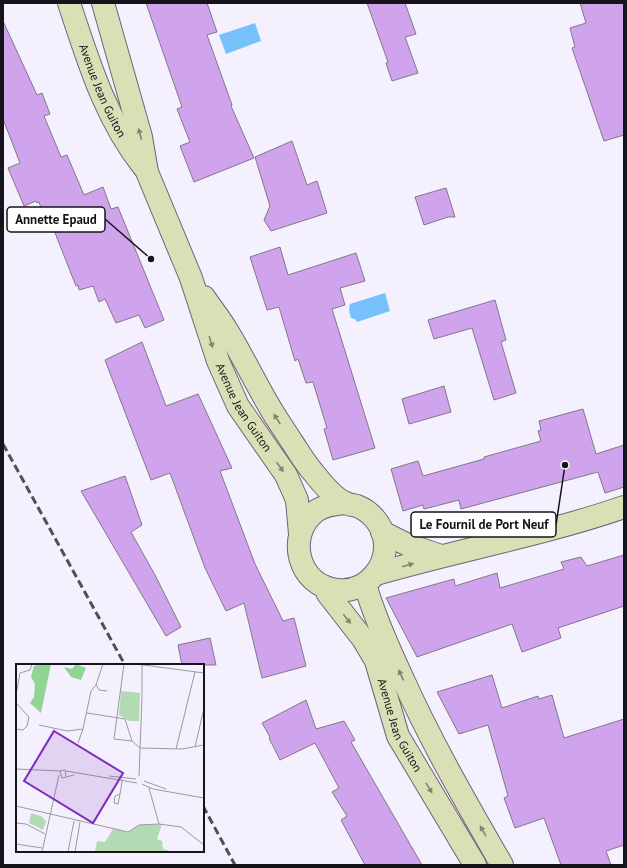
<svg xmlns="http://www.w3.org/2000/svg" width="627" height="868" viewBox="0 0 627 868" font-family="'PT Sans',sans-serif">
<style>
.water{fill:#76c0fb}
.building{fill:#d0a3ed;stroke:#827889}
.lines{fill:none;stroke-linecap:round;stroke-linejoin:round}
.secondary-casing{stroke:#6c6577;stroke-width:24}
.secondary{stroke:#dadfb6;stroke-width:22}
.rail{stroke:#524e57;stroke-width:3;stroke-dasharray:8 4;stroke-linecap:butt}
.oneway{fill:#828370}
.labels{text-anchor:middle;stroke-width:4;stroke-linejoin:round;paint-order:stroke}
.street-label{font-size:12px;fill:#16131a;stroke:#fff}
.inset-road{fill:none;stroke:#9c98a2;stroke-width:1}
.view{fill:#7b2cbf;fill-opacity:0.15;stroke:#7b2cbf;stroke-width:2}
.inset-edge{fill:none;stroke:#16131a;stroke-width:2}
.leader{fill:none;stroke:#16131a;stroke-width:1.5}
.callout-dot{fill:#16131a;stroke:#fff;stroke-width:1.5}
.callout{fill:#fff;stroke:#16131a;stroke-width:1.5}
.callout-label{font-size:13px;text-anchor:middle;font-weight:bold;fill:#16131a}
</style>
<rect width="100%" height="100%" fill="#f5f0fd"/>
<path class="water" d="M255,23L261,41L226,54L219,35Z
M385,293L390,311L357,322L355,319L351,318L349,310L350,304Z"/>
<path class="building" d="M146,3H207L217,32L207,35L232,105L231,106L254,158L194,182L180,146L190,142L177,109L182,107Z
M367,3H405L416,34L405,37L418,73L392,81L386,63L388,62Z
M580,3H624V135L604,141L572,48L575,47L570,28L586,23Z
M3,21L37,95L42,93L50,114L44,116L61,157L67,155L84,195L103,187L111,209L118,207L164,320L145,328L139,315L116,323L105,299L99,302L93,286L79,290L78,285L76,286L46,210L42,211L39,202L37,203L36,201L24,206L8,168L20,163L3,119Z
M292,141L307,185L317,181L327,213L271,231L264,220L270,206L255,157Z
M446,188L455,217H448L424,225L415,197Z
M280,247L288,275L356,253L365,281L340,288L345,305L332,309L375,448L333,460L324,429L327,428L313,382L306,383L298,359L295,361L279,307L267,310L250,257Z
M495,300L506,340L501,342L516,393L494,400L472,328L434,339L428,320Z
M142,342L166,406L198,394L232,468L220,471L255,564L283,621L294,618L306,666L262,678L244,603L226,611L205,568L170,473L151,480L105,360Z
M444,386L451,412L409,424L402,399Z
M583,409L596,454L624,445V487L605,493L598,472L461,509L459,500L424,509L423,505L403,511L391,469L418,461L423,476L484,459V457L541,441L538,431L541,430L539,421Z
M125,476L142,525L131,532L155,575L181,627L166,636L81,491Z
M624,555V606L558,628L561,638L522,652L512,624L417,657L386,598L454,579L455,586L497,573L500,588L564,569L561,562L581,557L587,566Z
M210,638L216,665H182L178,645Z
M492,675L502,708L538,696L539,699L552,695L564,738L624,719V845L606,851L611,865H561L544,818L515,828L504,798L508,796L488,725L459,734L437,692Z
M306,700L316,729L344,721L355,740L351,742L422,865H365L341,820L347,816L332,792L339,788L315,743L280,760L269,738L270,737L262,723Z"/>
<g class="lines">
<g class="secondary-casing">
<g id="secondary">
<path id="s1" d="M69,3C88,60 105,118 143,166"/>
<path id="s2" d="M103,3L141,137L147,172L191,278L218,361L238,406L286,475L297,500L300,534"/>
<path d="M204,297C212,309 221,320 228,332C242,355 254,380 268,404C275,417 284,429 292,442C299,452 305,463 313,472C320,481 335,499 346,503C349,505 354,505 357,506C370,511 381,523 384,537C390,565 367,593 338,590C298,587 285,535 316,511C325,505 335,504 345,503"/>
<path d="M382,532L406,544L441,556"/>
<path d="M376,574C458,550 543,535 624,507"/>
<path d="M365,584C374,616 388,647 402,677C431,742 467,804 502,865"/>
<path id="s3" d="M325,587L328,594L363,639L376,661L398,736L475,865"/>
</g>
</g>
<use href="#secondary" class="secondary"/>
<path class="rail" d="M3,444L125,665
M203,806L235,865"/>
</g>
<defs><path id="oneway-solid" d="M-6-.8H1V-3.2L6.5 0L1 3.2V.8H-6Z"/></defs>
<g class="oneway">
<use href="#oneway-solid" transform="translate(140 134) rotate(-105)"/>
<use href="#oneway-solid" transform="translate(211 342) rotate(72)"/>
<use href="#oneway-solid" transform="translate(277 419) rotate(-123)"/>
<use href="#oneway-solid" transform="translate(280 467) rotate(55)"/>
<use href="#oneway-solid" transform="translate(408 565) rotate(-16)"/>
<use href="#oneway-solid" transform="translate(347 619) rotate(52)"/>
<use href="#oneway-solid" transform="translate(401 675) rotate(-115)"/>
<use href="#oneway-solid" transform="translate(429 788) rotate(59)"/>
<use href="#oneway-solid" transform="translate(483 831) rotate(-120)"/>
</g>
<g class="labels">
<g class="street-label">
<text dy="4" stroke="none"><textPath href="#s1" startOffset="94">Avenue Jean Guiton</textPath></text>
<text dy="4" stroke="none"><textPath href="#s2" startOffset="430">Avenue Jean Guiton</textPath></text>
<text dy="4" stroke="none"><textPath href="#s3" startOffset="159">Avenue Jean Guiton</textPath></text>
</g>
</g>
<g transform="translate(16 664)">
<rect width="188" height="188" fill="#f5f0fd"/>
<path d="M105,27L124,29L123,57H113L103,51ZM15,149L25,152L30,157L27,166L13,159ZM146,160L141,175L146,177L147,185L157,188H79L81,177L89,178L97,165L112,168L123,161Z" fill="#b2dab3"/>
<path d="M24,0H35L25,49L14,39L18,33L19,20L15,13L16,9L18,2ZM60,0L70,4L65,16L55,13L48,3L56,5Z" fill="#91d494"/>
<path class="inset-road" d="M108,0L98,75L116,77M120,0L188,9M126,1V33M80,21L83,26L91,27M0,31L4,9L14,6L16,0M0,39L13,53L11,62L7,66L0,65M71,49L109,55L116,77L124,84L166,85L188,81M23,61L51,67L67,65L75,27L80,21L87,0M62,79L67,65M179,83L188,44M160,85L179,8M0,105L45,107M50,107L121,119M50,112L49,106L44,107L46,114L58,111M93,112L120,115M123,112L126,33M128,117L150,125M126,120L137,125L188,134M133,124L143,160L165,163L188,181M104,130L99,132L98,139L102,140L104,130L106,118V115M0,142L112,168L123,161L143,160M0,159L10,160L29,170M0,180L26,184M26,188L43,111M52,188L58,157M59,188L64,158"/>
<path class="view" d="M38,67L107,109L77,159L8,117Z"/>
<rect width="188" height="188" class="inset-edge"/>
</g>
<path class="leader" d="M151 259L105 219M565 465L556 525"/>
<g class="callout-dot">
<circle cx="151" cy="259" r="4"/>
<circle cx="565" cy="465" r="4"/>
</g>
<g class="callout">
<rect x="7" y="207" width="98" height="25" rx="4"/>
<rect x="411" y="512" width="145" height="25" rx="4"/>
</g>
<g class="callout-label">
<text x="56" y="224">Annette Epaud</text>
<text x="484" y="529">Le Fournil de Port Neuf</text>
</g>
<rect width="627" height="868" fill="none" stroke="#16131a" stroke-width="8"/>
</svg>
